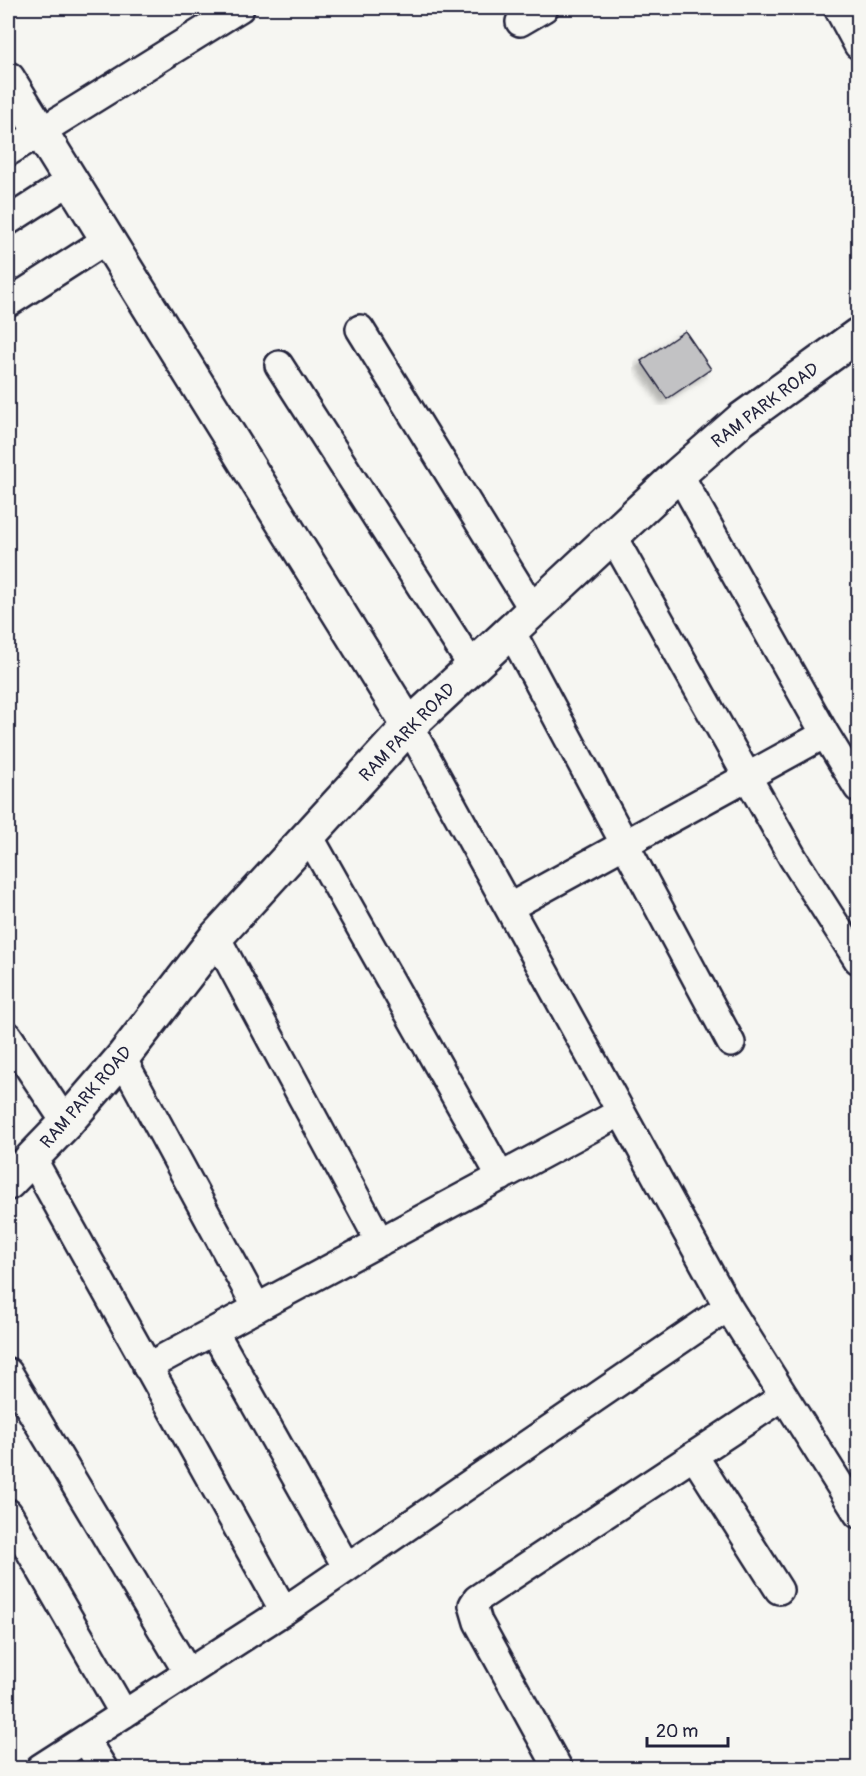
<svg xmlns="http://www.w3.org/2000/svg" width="866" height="1776" viewBox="0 0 866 1776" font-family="Pangolin,sans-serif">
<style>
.building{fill:#c2c2c4;stroke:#22223b;stroke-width:1.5;filter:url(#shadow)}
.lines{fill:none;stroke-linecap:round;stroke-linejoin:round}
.minor-casing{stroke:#22223b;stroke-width:32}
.tertiary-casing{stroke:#22223b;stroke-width:38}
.minor{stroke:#f6f6f2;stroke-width:27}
.tertiary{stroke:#f6f6f2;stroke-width:33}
.labels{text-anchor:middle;stroke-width:5;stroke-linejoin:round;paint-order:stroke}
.street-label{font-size:18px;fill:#22223b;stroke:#f6f6f2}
</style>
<defs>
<filter id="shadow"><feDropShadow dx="-5.5" dy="5.5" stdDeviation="3" flood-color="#0004"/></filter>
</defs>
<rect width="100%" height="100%" fill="#f6f6f2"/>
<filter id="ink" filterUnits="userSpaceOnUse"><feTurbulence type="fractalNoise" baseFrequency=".0167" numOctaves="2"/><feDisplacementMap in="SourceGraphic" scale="12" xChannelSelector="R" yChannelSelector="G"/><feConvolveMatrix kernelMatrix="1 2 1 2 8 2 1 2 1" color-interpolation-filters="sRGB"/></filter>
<g filter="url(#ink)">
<path class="building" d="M685,331L711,369L667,399L641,361Z"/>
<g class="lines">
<g class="minor-casing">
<path id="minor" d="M838,8L858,45
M520,22L544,8
M8,152L240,8
M8,221L70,181
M8,303L106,240
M360,329L534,611
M279,365L472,666
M679,474L825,734L858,788
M613,537L793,858L858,960
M511,631L731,1043
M409,726L728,1307L858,1514
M309,836L501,1177
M510,907L825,734
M216,937L380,1242
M8,1036L66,1123
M122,1058L257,1308
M32,1158L284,1611
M214,1331L347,1568
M147,1367L621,1112
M8,1372L188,1673
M694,1456L779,1590
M8,1513L124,1714
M85,1739L103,1768
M40,1768L284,1611L728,1307
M558,1768L478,1622L473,1605L477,1599L784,1396"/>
</g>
<g class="tertiary-casing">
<path id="tertiary" d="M8,79L409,726
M8,1183L66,1123L122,1058L216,937L409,726L679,474L742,419L858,335"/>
</g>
<use href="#minor" class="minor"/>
<use href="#tertiary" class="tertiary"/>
</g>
</g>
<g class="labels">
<g class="street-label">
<text transform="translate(765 405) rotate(-37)" y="6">RAM PARK ROAD</text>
<text transform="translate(407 732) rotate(-46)" y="6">RAM PARK ROAD</text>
<text transform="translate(86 1097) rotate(-49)" y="6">RAM PARK ROAD</text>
</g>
</g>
<rect width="866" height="1776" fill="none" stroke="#f6f6f2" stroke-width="30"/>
<rect x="15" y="15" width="836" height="1746" fill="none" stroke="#22223b" stroke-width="2" filter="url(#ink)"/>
<path d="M647 1737v9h81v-9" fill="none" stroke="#22223b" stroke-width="3"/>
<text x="656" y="1737" font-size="18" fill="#22223b" stroke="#f6f6f2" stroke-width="4.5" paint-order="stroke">20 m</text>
</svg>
